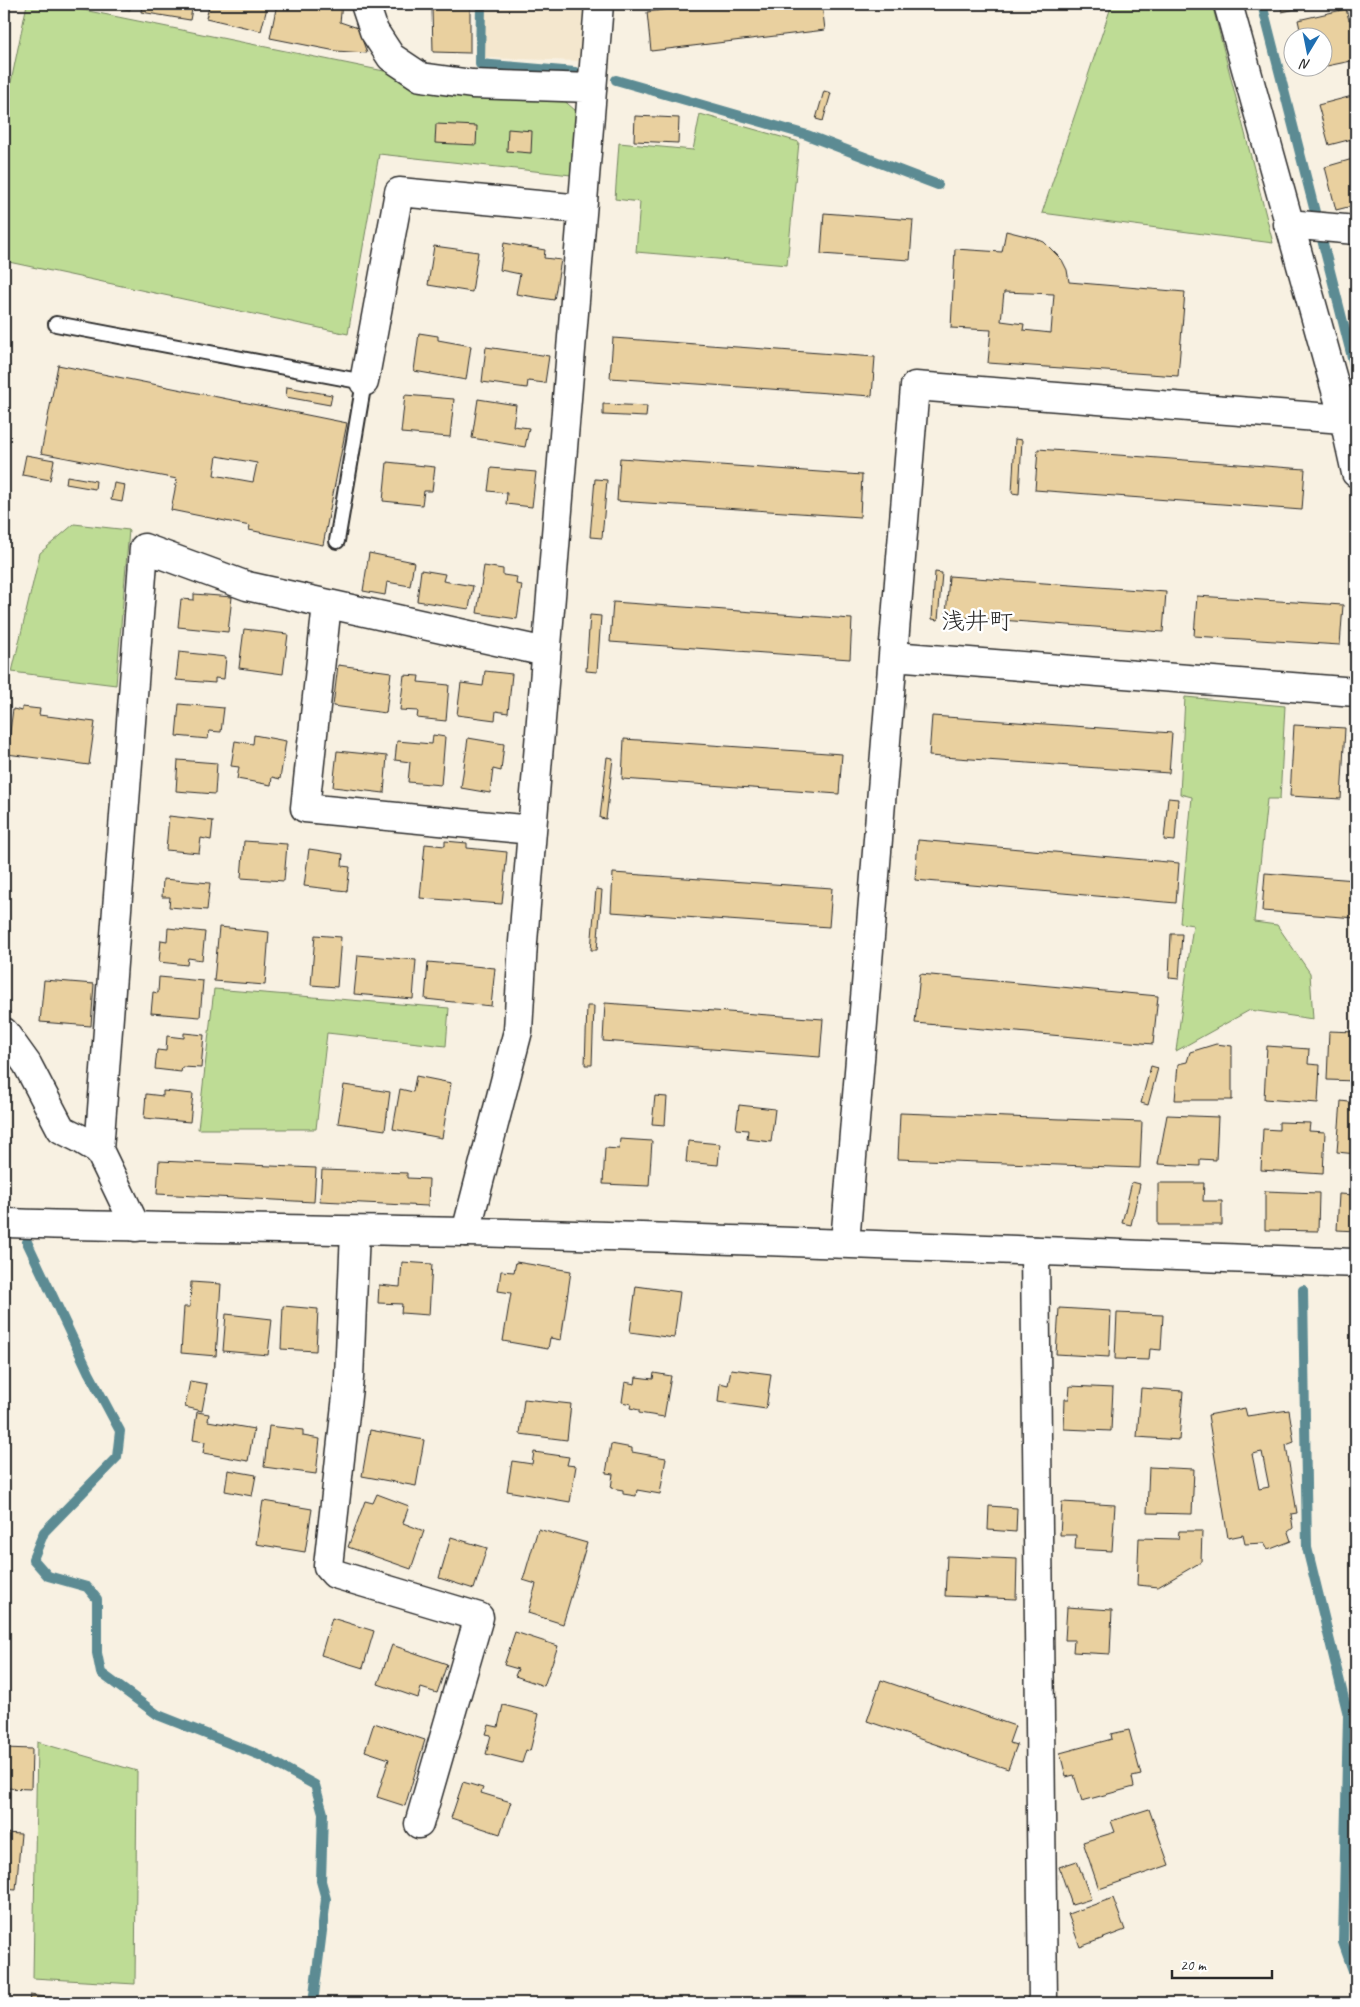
<svg xmlns="http://www.w3.org/2000/svg" width="1360" height="2007" viewBox="0 0 1360 2007" font-family="Caveat,'Klee One',sans-serif">
<style>
.built{fill:#f4e7ce}
.green{fill:#bedc95;stroke:#748460}
.lines{fill:none;stroke-linecap:round;stroke-linejoin:round}
.stream{stroke:#5c8b93;stroke-width:10}
.building{fill:#e9d09f;stroke:#2b2b2b;fill-rule:evenodd}
.service-casing{stroke:#2b2b2b;stroke-width:18}
.minor-casing{stroke:#2b2b2b;stroke-width:31}
.tertiary-casing{stroke:#2b2b2b;stroke-width:31}
.service{stroke:#fff;stroke-width:14}
.minor{stroke:#fff;stroke-width:28}
.tertiary{stroke:#fff;stroke-width:28}
.labels{text-anchor:middle;stroke-width:5;stroke-linejoin:round;paint-order:stroke}
.quarter-label{font-size:24px;fill:#2b2b2b;stroke:#fff}
</style>
<rect width="100%" height="100%" fill="#f8f1e2"/>
<filter id="ink" filterUnits="userSpaceOnUse"><feTurbulence type="fractalNoise" baseFrequency=".02" numOctaves="2"/><feDisplacementMap in="SourceGraphic" scale="10" xChannelSelector="R" yChannelSelector="G"/><feConvolveMatrix kernelMatrix="1 2 1 2 8 2 1 2 1" color-interpolation-filters="sRGB"/></filter>
<g filter="url(#ink)">
<path class="built" d="M485,4H585L581,61L484,58Z"/>
<path class="green" d="M27,4H54L389,72L424,92L560,97L576,111L571,175L379,154L348,334L4,261V102L11,82Z
M1112,4H1212L1273,243L1042,213Z
M700,114L799,142L787,265L636,252L640,202L615,199L619,143L693,150Z
M74,524L129,530L116,685L12,672L40,553Z
M1185,697L1285,706L1280,799H1267L1254,922L1277,925L1310,973L1313,1019L1250,1010L1176,1051L1193,925L1180,923L1192,797L1180,794Z
M214,989L449,1008L446,1046L327,1033L316,1129H198Z
M37,1742L137,1771L135,1984L33,1978Z"/>
<g class="lines">
<path class="stream" d="M481,4L480,64L575,72
M1262,4L1356,373
M616,80L807,135L938,185
M27,1242L89,1373L120,1431L117,1457L44,1532L33,1559L48,1576L87,1587L97,1599V1653L101,1673L158,1715L262,1756L315,1785L323,1813L321,1881L326,1899L313,2003
M1303,1290L1307,1548L1348,1715L1343,1942L1356,1979"/>
</g>
<path class="building" d="M96,4H131L130,10Z
M142,4H193L190,20L141,12Z
M210,4H268L261,31L206,18Z
M277,4H342L340,22L358,28L367,53L336,51L270,38Z
M712,4H822L825,30L651,51L647,12Z
M1280,4H1318L1282,12Z
M470,7V53L433,52L432,8Z
M1346,9L1349,20L1353,19L1356,34V60L1322,67V38H1302L1298,20Z
M824,91L831,93L823,121L816,119Z
M1356,95V138L1329,145L1318,105Z
M635,116L679,118L678,143L634,141Z
M436,124L477,126L476,145L435,143Z
M508,129L532,131L531,153L507,151Z
M1356,158V205L1336,210L1325,167Z
M824,213L913,220L910,260L821,254Z
M1006,231L1034,238L1044,242L1062,260L1067,270L1069,282L1185,292L1178,376L988,363L991,330L951,328L955,249L1002,252ZM1004,292L1054,294L1051,333L1023,330L1024,324L1001,321Z
M504,243L545,250L544,258L561,260L554,300L516,294L520,274L500,270Z
M434,246L478,252L472,292L428,285Z
M419,333L438,336V340L471,346L466,380L414,371Z
M613,338L875,357L872,396L610,378Z
M486,347L549,356L545,383L528,381L527,388L482,382Z
M58,365L347,423L323,545L249,530L250,526L171,510L177,479L41,453ZM217,456L257,463L253,482L214,475Z
M287,387L332,395L330,405L286,397Z
M405,395L454,399L450,437L401,433Z
M478,399L516,405L513,426L529,428L525,447L472,438Z
M603,404L647,406L646,417L603,415Z
M1015,439L1022,440L1019,494L1012,493Z
M1038,449L1305,469L1302,510L1035,490Z
M26,455L54,460L50,480L22,475Z
M620,458L862,475L860,517L617,501Z
M387,462L435,467L432,491H424L422,505L383,501Z
M491,468L536,472L532,507L506,504L507,493L488,491Z
M67,476L96,481L95,489L66,484Z
M595,479L607,480L602,538L590,537Z
M114,483L125,485L122,502L111,500Z
M369,553L414,562L410,586L387,582L385,595L363,591Z
M484,566L503,569V575L517,577L516,584L522,585L517,619L477,613Z
M421,570L445,574L443,581L473,586L469,609L417,601Z
M935,572L942,573L938,620L932,619Z
M949,576L1166,592L1163,632L946,616Z
M194,594L232,597L228,632L178,627L181,599L194,600Z
M1197,596L1343,605L1340,645L1194,636Z
M613,602L852,619L850,659L610,642Z
M590,615L601,616L597,672L586,671Z
M244,629L288,634L283,674L239,668Z
M179,652L226,657L224,679L215,678V683L176,680Z
M338,665L391,672L386,713L333,706Z
M485,671L512,674L508,713L496,711L495,720L457,715L461,683L483,686Z
M404,675L419,676L418,682L449,685L446,721L417,718L418,711L400,710Z
M179,704L224,708L221,732L209,731L208,739L176,736Z
M22,707L40,709L39,715L95,722L89,765L7,754L13,709L22,711Z
M932,716L1172,733L1169,773L929,756Z
M1294,725L1345,728L1341,799L1290,796Z
M254,735L286,741L280,779L272,777L271,785L237,779L239,767L231,766L235,741L253,744Z
M433,735L445,737L441,785L408,782L410,762L395,760L397,741L432,744Z
M468,738L504,744L501,771L493,769L490,793L461,788Z
M624,739L842,754L839,794L622,779Z
M337,751L387,756L384,793L333,787Z
M607,757L613,758L606,819L600,818Z
M178,760L217,763L215,794L176,791Z
M1168,798L1178,799L1175,841L1164,840Z
M169,816L213,821L211,840L201,838L199,853L166,850Z
M918,840L1179,863L1176,903L915,880Z
M244,841L287,844L284,881L241,878Z
M445,841L467,843V848L507,852L502,904L420,898L425,844L445,846Z
M309,849L343,854L342,866L350,867L347,891L304,886Z
M613,873L832,888L829,927L611,912Z
M1265,873L1356,880V918L1262,911Z
M163,879L210,883L207,910L169,907L170,897H162Z
M596,889L602,890L597,950H591Z
M219,927L269,932L265,985L214,981Z
M168,928L205,932L202,960L188,958L187,965L159,962L161,940L167,941Z
M1171,934H1182L1179,979L1169,978Z
M315,935L341,937L337,987L311,985Z
M358,955L416,960L413,999L354,994Z
M428,962L495,968L491,1006L425,999Z
M920,974L1158,996L1153,1044L915,1023Z
M159,977L203,981L200,1017L151,1013L153,992L158,993Z
M44,980L94,984L91,1026L40,1022Z
M605,1003L823,1019L820,1057L603,1041Z
M587,1006H594L592,1065H585Z
M1329,1031L1356,1032V1081L1327,1080Z
M184,1033L204,1035L201,1068L182,1067L181,1072L155,1069L157,1050L166,1051L167,1036L184,1038Z
M1216,1044L1232,1046V1100H1175L1178,1064L1187,1062L1190,1052Z
M1267,1046L1309,1049L1308,1064L1320,1065L1318,1103L1264,1099Z
M1151,1066L1158,1068L1148,1105L1141,1103Z
M416,1076L451,1083L442,1138L393,1129L400,1089L413,1092Z
M344,1085L390,1092L385,1130L338,1123Z
M163,1091L193,1094L190,1122L144,1118L146,1094L163,1096Z
M655,1096L667,1097L665,1125L652,1124Z
M1341,1101L1356,1103V1154L1337,1152Z
M739,1105L775,1109L771,1142L747,1139L748,1130L736,1129Z
M900,1113L1142,1122L1140,1168L898,1159Z
M1167,1115L1218,1117L1216,1160L1200,1159V1166L1158,1164Z
M1279,1122L1310,1123L1309,1131L1325,1132L1323,1174L1261,1170L1263,1129L1279,1130Z
M620,1139L652,1141L649,1186L603,1184L605,1148L619,1149Z
M688,1141L720,1144L718,1165L686,1162Z
M159,1161L316,1168L314,1202L157,1194Z
M322,1170L407,1173V1178L429,1179L428,1206L320,1201Z
M1132,1182L1140,1184L1131,1225L1122,1223Z
M1158,1183H1204L1203,1201H1222V1225H1158Z
M1265,1191L1319,1193L1318,1231L1265,1230Z
M1339,1194L1356,1195V1231L1337,1230Z
M402,1262L432,1264L429,1315L401,1313L402,1304L378,1303L379,1285L400,1287Z
M516,1262L571,1271L561,1340L550,1338L548,1349L503,1341L511,1293L498,1291L501,1271L514,1272Z
M191,1282L221,1284L216,1356L181,1353L184,1307H190Z
M636,1286L680,1292L674,1338L630,1332Z
M283,1306L318,1309L316,1351L281,1349Z
M1059,1308L1111,1311L1109,1357L1056,1354Z
M1117,1313L1163,1315L1161,1350L1150,1349L1149,1360L1115,1359Z
M226,1314L272,1319L268,1355L223,1351Z
M731,1369L771,1374L766,1409L718,1402L720,1383L728,1385Z
M654,1373L671,1376L664,1417L639,1413V1410L630,1408L631,1404L622,1402L625,1382L635,1384L636,1377L653,1379Z
M190,1381L207,1384L202,1411L185,1407Z
M1070,1386L1113,1388L1111,1431L1064,1429L1065,1399H1069Z
M1141,1388L1183,1391L1179,1440L1137,1437Z
M524,1399L571,1404L567,1440L520,1434Z
M1245,1408L1247,1416L1289,1410L1294,1442L1286,1445L1297,1513L1291,1514L1293,1528L1288,1532L1291,1541L1268,1550L1264,1543L1245,1544L1243,1535L1228,1538L1208,1415ZM1262,1452L1269,1487L1259,1489L1252,1454Z
M197,1412L209,1414L208,1421L254,1429L248,1461L203,1453L205,1442L193,1440Z
M269,1426L303,1430V1436L320,1439L316,1474L264,1467Z
M370,1430L424,1440L416,1486L362,1476Z
M611,1444L632,1448V1452L666,1458L660,1494L637,1490L636,1496L623,1494V1490L611,1488L613,1474L606,1473Z
M534,1452L569,1457L567,1465L576,1466L570,1502L507,1491L512,1461L532,1464Z
M1149,1467L1194,1469L1192,1514L1147,1513Z
M228,1470L256,1475L252,1496L225,1491Z
M377,1494L409,1506L403,1523L424,1531L411,1569L348,1547L365,1501L373,1503Z
M263,1501L312,1509L305,1552L256,1544Z
M1062,1502L1115,1505L1112,1551L1075,1549L1076,1535H1060Z
M989,1506L1017,1508L1016,1532L988,1530Z
M538,1529L587,1543L563,1624L528,1613L536,1584L523,1580Z
M1179,1531H1202L1201,1562L1158,1587L1137,1585L1139,1538L1178,1539Z
M451,1537L487,1548L474,1589L439,1578Z
M947,1556L1017,1559L1016,1599L945,1596Z
M1067,1607L1112,1610L1110,1654L1073,1652L1074,1640H1065Z
M332,1618L374,1631L363,1668L321,1655Z
M515,1632L558,1646L544,1686L515,1676L518,1669L504,1665Z
M392,1645L447,1664L437,1693L421,1688L418,1698L378,1684Z
M881,1680L1015,1726L1009,1743L1017,1745L1008,1769L867,1721Z
M503,1705L539,1714L530,1751L526,1750L522,1763L486,1754L491,1735L486,1734L489,1725L498,1727Z
M374,1723L425,1740L405,1806L377,1797L389,1759L365,1751Z
M1129,1730L1141,1775L1132,1777L1134,1787L1082,1801L1074,1775L1066,1777L1060,1753L1112,1739L1111,1734Z
M4,1748L32,1749L31,1789L4,1788Z
M463,1782L483,1788L481,1793L511,1802L500,1834L451,1818Z
M1149,1809L1169,1865L1099,1889L1083,1842L1115,1832L1111,1821Z
M4,1833L21,1834L16,1890L4,1889Z
M1077,1861L1091,1899L1072,1905L1059,1867Z
M1113,1898L1125,1930L1080,1947L1068,1914Z
M30,1995L85,2003H29Z"/>
<g class="lines">
<g class="service-casing">
<path id="service" d="M56,324L364,382L337,541"/>
</g>
<g class="minor-casing">
<path id="minor" d="M365,4L374,31L391,57L421,77L472,84L592,88
M1228,4L1344,419L1356,473
M1288,224L1356,230
M364,382L399,192L582,209
M327,604L305,808L532,830
M893,656L1356,692
M4,1032L27,1064L61,1129L79,1138L99,1150L136,1227
M99,1150L144,548L247,586L546,652
M355,1231L349,1378L328,1566L335,1574L479,1617L419,1824
M466,1232L518,1031L523,942L599,4
M845,1243L915,386L1356,420
M1035,1251L1043,2003"/>
</g>
<g class="tertiary-casing">
<path id="tertiary" d="M4,1223C158,1228 312,1229 466,1232C763,1239 1060,1252 1356,1263"/>
</g>
<use href="#service" class="service"/>
<use href="#minor" class="minor"/>
<use href="#tertiary" class="tertiary"/>
</g>
</g>
<g class="labels">
<g class="quarter-label">
<text x="977" y="629">浅井町</text>
</g>
</g>
<rect width="1360" height="2007" fill="none" stroke="#fff" stroke-width="20"/>
<rect x="10" y="10" width="1340" height="1987" fill="none" stroke="#2b2b2b" stroke-width="2" filter="url(#ink)"/>
<g transform="translate(1308 52) rotate(190)"><circle r="24" fill="#ffffff" stroke="#aaaaaa"/>
<path d="M0-4L9 19L0 12L-9 19Z" fill="#1f6fb2"/>
<text y="-8" font-size="14" font-weight="bold" text-anchor="middle" fill="#2b2b2b">N</text>
</g>
<path d="M1172 1970v8h100v-8" fill="none" stroke="#2b2b2b" stroke-width="2.5"/>
<text x="1180" y="1970" font-size="15" fill="#2b2b2b" stroke="#ffffff" stroke-width="4" paint-order="stroke">20 m</text>
</svg>
